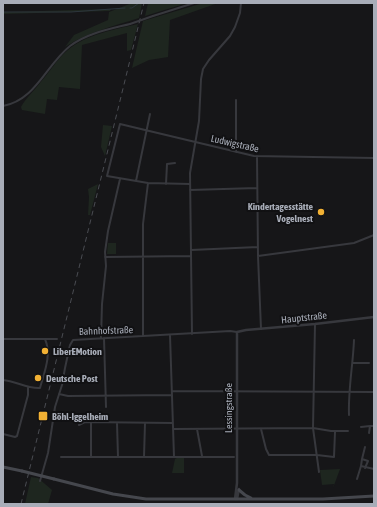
<svg xmlns="http://www.w3.org/2000/svg" width="377" height="507" viewBox="0 0 377 507" font-family="'Asap Condensed',sans-serif">
<style>
.green{fill:#1e261f}
.lines{fill:none;stroke-linecap:round;stroke-linejoin:round}
.stream{stroke:#2c353c;stroke-width:1}
.minor{stroke:#37383d;stroke-width:2}
.tertiary{stroke:#37383d;stroke-width:2.5}
.secondary{stroke:#45474d;stroke-width:3}
.rail{stroke:#4a4c52;stroke-width:1;stroke-dasharray:5 4;stroke-linecap:butt}
.minor-bridge{stroke:#37383d;stroke-width:2}
.secondary-bridge{stroke:#45474d;stroke-width:3}
.poi-dot{fill:#f2b134;stroke:#111113;stroke-width:1.5}
.labels{text-anchor:middle;stroke-width:4;stroke-linejoin:round;paint-order:stroke}
.street-label{font-size:10px;fill:#a8adb8;stroke:#111113}
.poi-label{font-size:10px;font-weight:bold;fill:#a8adb8;stroke:#111113;text-anchor:start}
</style>
<rect width="100%" height="100%" fill="#161618"/>
<path class="green" d="M132,3H142L139,18C114,26 88,32 65,47L74,35L108,20L109,12Z
M148,3H187L145,16Z
M203,3H218L170,20L168,57L149,60L132,68L143,21Z
M111,9L110,11L3,14V12Z
M138,24L131,50L127,51V33L82,45L80,89L59,87L57,100L47,99L45,114L22,110L21,107C25,99 34,91 40,83C49,73 57,59 68,50C85,35 116,29 138,24Z
M103,125L112,126L105,156L101,147Z
M98,184L90,215H88L89,197L88,189Z
M108,243H116V254H107Z
M177,458H184V473H172L175,459Z
M340,469L333,488L334,484L322,485L320,470Z
M31,477L38,478L52,490L48,504H25Z"/>
<g class="lines">
<path class="stream" d="M130,8H132L139,3
M3,12H71L125,8"/>
<path class="minor" d="M153,16L194,3
M3,106C36,100 46,65 70,46C87,33 110,29 130,24
M236,152V100
M257,156L258,256L261,329
M136,181L150,114
M166,184L167,164L175,163
M190,184L148,183L107,176L120,124L254,156L374,158
M190,190L257,188
M191,250L258,247
M258,256L354,243L374,235
M105,257L191,256
M315,324L313,428L319,472
M192,334L190,173L199,121L201,79L203,69L209,60L230,36L235,27L240,13L241,3
M170,335L174,457
M143,336V224L148,183
M101,338L102,304L106,266L105,252L108,231L120,179
M104,338L106,407
M3,339H57
M353,363H369
M3,380C16,381 27,389 40,388C44,373 52,355 45,339
M172,391L374,392
M59,394L68,396L172,395
M349,415C348,390 353,365 354,340
M117,423L118,457
M79,425L85,422L173,423
M361,427L370,426
M174,429L313,428L331,431H348
M197,429L202,456
M261,429L266,449L269,455H317L334,457L335,432
M369,433L370,426H374
M3,434L15,437L17,436L28,395V387
M61,457H234
M91,457V422
M144,457L145,423
M362,459L365,447
M365,468L368,461L362,459L361,466L374,469
M357,479L361,466
M40,481L48,453L55,407L62,385L65,368L70,345L73,340L230,331L237,332"/>
<path class="tertiary" d="M235,499L237,483V332L246,330L315,324L374,317
M237,499L239,489"/>
<path class="secondary" d="M3,467L22,471
M54,479L113,494L146,499H323L374,496
M239,490L245,495L251,498"/>
<path class="rail" d="M21,504L144,3"/>
<path class="minor-bridge" d="M130,24L153,16"/>
<path class="secondary-bridge" d="M22,471L54,479"/>
</g>
<g class="poi-dot">
<circle cx="321" cy="212" r="4"/>
<circle cx="45" cy="351" r="4"/>
<circle cx="38" cy="378" r="4"/>
<rect x="38" y="411" width="10" height="10" rx="2"/>
</g>
<g class="labels">
<g class="street-label">
<text transform="translate(235 143) rotate(13)" y="4">Ludwigstraße</text>
<text transform="translate(304 317) rotate(-6)" y="4">Hauptstraße</text>
<text transform="translate(106 330) rotate(-2)" y="4">Bahnhofstraße</text>
<text transform="translate(228 408) rotate(-90)" y="4">Lessingstraße</text>
</g>
<g class="poi-label">
<text x="313" y="210" text-anchor="end">Kindertagesstätte<tspan x="313" dy="12">Vogelnest</tspan></text>
<text x="53" y="355">LiberEMotion</text>
<text x="46" y="382">Deutsche Post</text>
<text x="52" y="420">Böhl-Iggelheim</text>
</g>
</g>
<rect width="377" height="507" fill="none" stroke="#a8adb8" stroke-width="8"/>
</svg>
